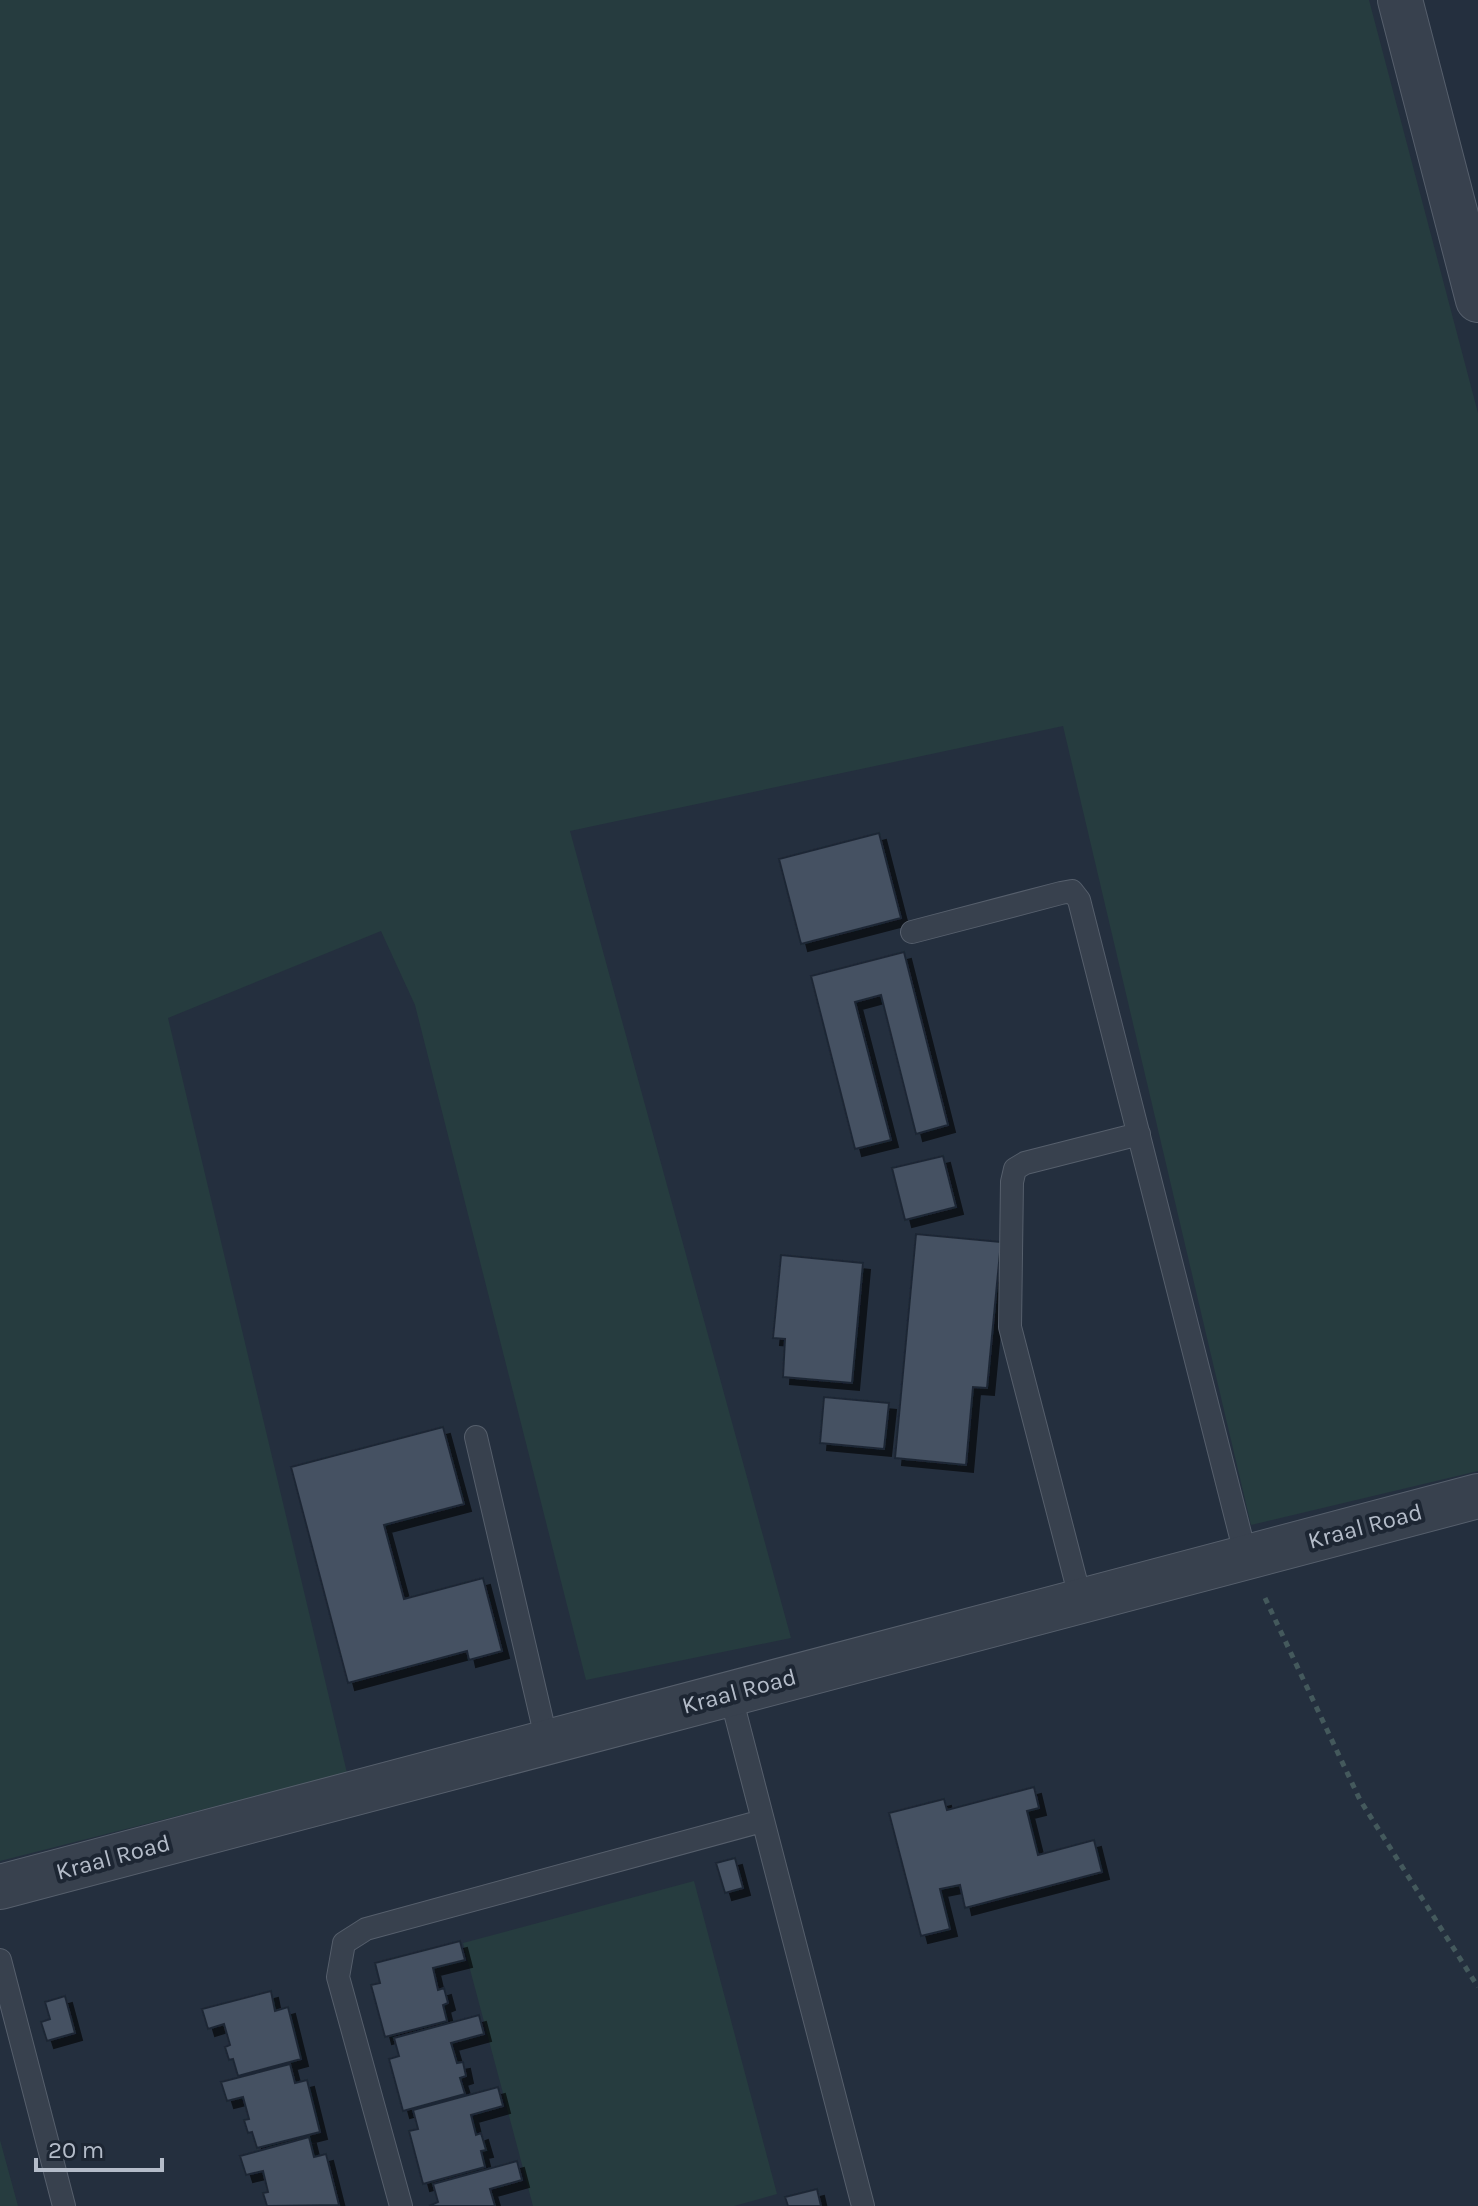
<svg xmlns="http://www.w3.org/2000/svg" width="1478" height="2206" viewBox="0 0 1478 2206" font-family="Karla,sans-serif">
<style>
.green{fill:#263c3f}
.building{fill:#455162;stroke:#1f2835;stroke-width:2;filter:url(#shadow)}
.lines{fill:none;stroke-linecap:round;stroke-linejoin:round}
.service-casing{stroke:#565f6c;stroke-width:24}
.minor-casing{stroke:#565f6c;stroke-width:46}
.path{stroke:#44595c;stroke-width:5;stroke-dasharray:6 6;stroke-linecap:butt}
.service{stroke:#38414e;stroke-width:22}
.minor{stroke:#38414e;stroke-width:44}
.labels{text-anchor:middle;stroke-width:8;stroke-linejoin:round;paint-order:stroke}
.street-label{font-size:24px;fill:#b4bcc9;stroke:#1d2633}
</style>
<defs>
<filter id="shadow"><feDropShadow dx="7" dy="7" stdDeviation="0" flood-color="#0009"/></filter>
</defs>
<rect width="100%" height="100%" fill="#242f3e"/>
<path class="green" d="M0,0H1369L1478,413V1471L1251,1525L1063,726L570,831L791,1638L586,1680L415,1005L381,931L168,1018L347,1773L0,1861Z
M694,1881L777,2194L734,2206H533L463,1943Z
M0,2140L18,2206H0Z"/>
<path class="building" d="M879,833L901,918L801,944L779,859Z
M904,952L948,1125L916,1134L881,995L855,1002L891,1140L855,1149L811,976Z
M943,1156L956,1207L905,1220L892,1168Z
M916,1234L1001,1242L987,1388L973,1387L966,1465L895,1458Z
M781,1255L863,1263L852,1383L783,1377L785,1339L773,1338Z
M824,1397L889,1403L884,1449L820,1443Z
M443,1427L464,1504L384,1525L404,1599L483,1578L502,1651L469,1660L467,1651L348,1683L291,1467Z
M1034,1787L1039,1808L1027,1811L1038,1855L1094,1840L1102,1872L965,1908L960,1885L940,1889L950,1929L921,1936L889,1813L944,1799L947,1810Z
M735,1858L743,1888L725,1893L716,1863Z
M460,1941L465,1960L433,1968L438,1990L444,1988L448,2003L443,2005L447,2021L385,2037L371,1985L380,1983L375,1963Z
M271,1991L275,2011L288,2007L301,2059L238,2076L233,2059L229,2060L225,2047L230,2045L224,2024L208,2029L202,2009Z
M65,1996L75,2033L47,2041L41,2022L50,2019L45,2002Z
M479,2015L484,2034L451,2043L457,2063L463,2062L466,2076L460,2078L465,2094L403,2111L389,2059L399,2056L394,2038Z
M290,2064L295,2083L307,2080L320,2132L257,2148L252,2132L248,2133L244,2120L249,2119L243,2097L227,2101L221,2082Z
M498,2087L503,2106L471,2115L476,2135L481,2133L486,2150L481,2151L485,2167L423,2184L409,2131L418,2129L413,2110Z
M309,2137L314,2157L326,2154L339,2205L267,2206L263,2193L268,2192L263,2171L246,2175L240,2156Z
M517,2161L522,2180L490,2189L495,2206H429L438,2202L433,2184Z
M817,2189L821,2206H788L785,2197Z"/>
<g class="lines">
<g class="service-casing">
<path id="service" d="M912,932L1061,893L1072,891L1079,900L1246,1557
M476,1437L547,1742
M1081,1601L1010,1327L1012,1182L1015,1169L1025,1163L1139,1134
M730,1693L863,2206
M0,1960L64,2206
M401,2206L338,1977L344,1943L366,1929L762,1821"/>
</g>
<g class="minor-casing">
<path id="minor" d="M1400,0L1478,300
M0,1887L1478,1496"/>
</g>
<path class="path" d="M1265,1598L1360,1800L1478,1987"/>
<use href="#service" class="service"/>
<use href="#minor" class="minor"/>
</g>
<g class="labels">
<g class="street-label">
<text transform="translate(1365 1526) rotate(-15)" y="8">Kraal Road</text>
<text transform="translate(739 1691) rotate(-15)" y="8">Kraal Road</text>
<text transform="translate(113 1857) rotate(-15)" y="8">Kraal Road</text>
</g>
</g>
<path d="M36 2158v12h126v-12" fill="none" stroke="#b4bcc9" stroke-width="4"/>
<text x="48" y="2158" font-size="24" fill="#b4bcc9" stroke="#1d2633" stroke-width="6" paint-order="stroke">20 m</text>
</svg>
